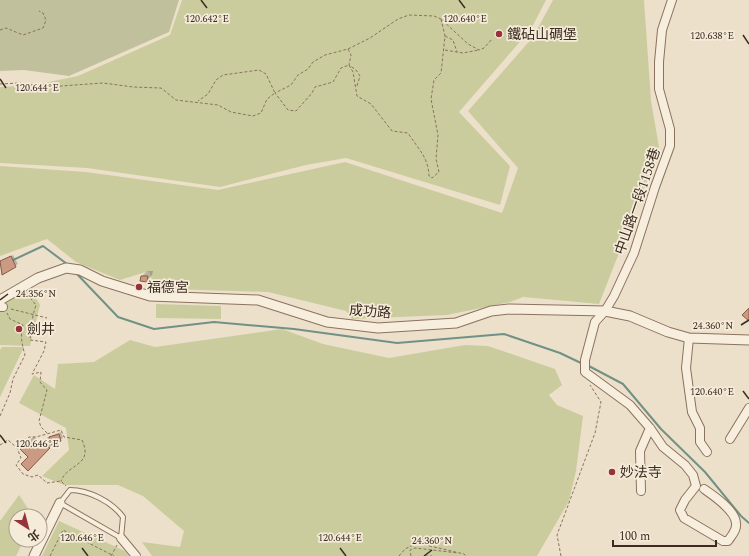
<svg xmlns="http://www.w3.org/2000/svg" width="749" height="556" viewBox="0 0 749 556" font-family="Spectral,'Noto Sans TC',serif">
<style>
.green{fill:#cacc9e}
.cemetery{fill:#c0c19c}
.shadow{fill:#0003}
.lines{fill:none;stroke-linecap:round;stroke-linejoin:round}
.stream{stroke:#719186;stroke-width:2}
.building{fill:#ca9a82;stroke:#885a45}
.service-casing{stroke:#8a725f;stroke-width:6}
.minor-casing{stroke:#8a725f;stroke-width:10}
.tertiary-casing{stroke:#8a725f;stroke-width:11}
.path{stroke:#8a725f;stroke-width:1;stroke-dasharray:3 2;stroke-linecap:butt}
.service{stroke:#f8eedd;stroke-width:4}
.minor{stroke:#f8eedd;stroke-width:8}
.tertiary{stroke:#f8eedd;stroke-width:9}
.ticks{fill:none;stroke:#3b2c22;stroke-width:1.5}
.poi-dot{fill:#97313a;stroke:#f5ebd9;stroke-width:1.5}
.labels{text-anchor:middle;stroke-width:3.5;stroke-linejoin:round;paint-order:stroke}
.poi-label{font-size:14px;fill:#3b2c22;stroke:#f5ebd9;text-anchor:start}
.street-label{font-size:14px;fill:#3b2c22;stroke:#f5ebd9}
.ticks-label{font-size:10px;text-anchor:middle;fill:#3b2c22;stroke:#f5ebd9;stroke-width:3.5;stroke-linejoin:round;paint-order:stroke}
</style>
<rect width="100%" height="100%" fill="#ede0ca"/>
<path class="green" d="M182,0H546L531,29L459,112L510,166L500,205L346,158L306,165L220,187L87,168L0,163V87L34,85L78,76L170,35Z
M553,0H644L651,101L659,147L650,174L599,304L523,297L510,302L447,315L352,319L346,311L268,292L171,289L153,283L149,271L120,280L76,262L47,239L0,256V166L86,172L218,190L345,162L502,213L518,168L468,111L533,37Z
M28,288L35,296L40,305L30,346L0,345V302Z
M156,304L221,306V319L156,318Z
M282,329L323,344L389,358L465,345L488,346L555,369L562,385L549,395L557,405L583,416L576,471L569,501L537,556H152L142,542L180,547L184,531L143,496L118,485H64L42,476L69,450L66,428L19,403L34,375L55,389L58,364L94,362L130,340L155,347Z
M2,347H24L0,397V350Z
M19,495L33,516H16V540H24L16,556H0V521Z
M59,521L125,551L129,556H42Z"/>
<path class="cemetery" d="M0,0H179L169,32L69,76L24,70L0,71Z"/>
<path class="shadow" d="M13,255L18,264L2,273L0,261Z
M147,271H153L152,275L147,281L142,276Z
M61,432L63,438L54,443L28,470L29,457L21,449L34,436L42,444L48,437Z"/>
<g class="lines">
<path class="stream" d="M11,261L43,246L67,264
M76,273L118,317L154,329L214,322L294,329L397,343L504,334L560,353L583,364
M587,365L623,384L661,429L705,472L741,516L749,523"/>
</g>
<path class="building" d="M11,256L16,267L2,275L0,261Z
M141,276H148L147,282L140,281Z
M749,308V321L742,315Z
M59,434L61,441L52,445L49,437Z
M28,441L36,448L42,442L50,448L28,471L21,464L28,457L20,449Z"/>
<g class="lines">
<g class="service-casing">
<path id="service" d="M70,490C89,490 112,502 123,517L121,538L60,503Z"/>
</g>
<g class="minor-casing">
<path id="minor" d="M672,0L662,30L659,62V89L670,129V146L655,187L634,253L614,296L605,311L595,322L585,360V372L630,405L650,428L663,447L685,465L693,475L696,486L685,500L680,510L684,518L723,541H728C732,535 737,530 736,523C735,510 714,496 704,489
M0,307H3
M689,338L686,368L692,412L700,428V442L707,452
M730,439L749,408
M641,491L640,451L650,428
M121,538L136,556"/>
</g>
<g class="tertiary-casing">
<path id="tertiary" d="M0,300L38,278L66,268L80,270L102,281L150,296L258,300L327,322L378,328L456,323L491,311L509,309L605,311L630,316L668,332L689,338L749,340
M34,556L60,503"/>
</g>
<path class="path" d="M441,19L445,36L441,73L434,80L431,99L438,135L436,159L439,172L432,178L429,176C428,156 418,149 408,133L392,131L371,104L357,96L353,72L349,65L341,68L333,82L315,87L312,93L296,111L288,110L275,93L291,85L298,75L308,69L313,62L325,55L348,49L370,38L398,19L409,15L434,16L441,19L468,44L479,50L484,48L492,39
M0,30L6,28L23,35L43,28L46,20L43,13L39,11
M445,36L453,40L457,52
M348,49L351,55L349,65L356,70L360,76L357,86
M445,50L463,53L479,50
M0,84L19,83L47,87L103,83L133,87L161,88L176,100L218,105L231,112L253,116L261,113L267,99L275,93L266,74L259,70L223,75L216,80L208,94L198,101
M27,294L36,305L33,315L30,340L46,342L44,351L32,374L41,372L40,382L47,390L39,421L41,427L48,434
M11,309L47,318
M0,416L10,393L13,379L25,355C22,345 20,336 23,325L10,319L7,313
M0,445L8,440L17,448L21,458L16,465L23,474L32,477L38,475L47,483L61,481L66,486
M17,448L29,437H36L61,430L64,437L82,440C94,466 68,463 61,481
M50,556L63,530L114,556
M111,556L117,545
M399,556L405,549L417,543L464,554L466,556
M411,556L410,550L415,548L458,553
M425,556H432
M561,556L557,535L595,433L601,402L590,385"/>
<use href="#service" class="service"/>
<use href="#minor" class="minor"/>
<use href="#tertiary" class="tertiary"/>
</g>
<path class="ticks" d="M201,0L207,8M459,0L465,8M743,35L749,44M0,79L6,88M0,300L8,294M741,325L749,320M743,391L749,399M0,435L6,443M82,548L88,556M340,548L346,556M424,556L432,550"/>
<g class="poi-dot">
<circle cx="499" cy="34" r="4"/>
<circle cx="139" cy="287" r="4"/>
<circle cx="19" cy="329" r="4"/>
<circle cx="612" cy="472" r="4"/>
</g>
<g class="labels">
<g class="poi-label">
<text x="507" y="39">鐵砧山碉堡</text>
<text x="147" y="292">福德宮</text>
<text x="27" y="334">劍井</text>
<text x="620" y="477">妙法寺</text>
</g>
<g class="street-label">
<text transform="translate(637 201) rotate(-71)" y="5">中山路一段1158巷</text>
<text transform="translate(370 311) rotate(4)" y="5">成功路</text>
</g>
</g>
<g class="ticks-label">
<text x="207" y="22">120.642°E</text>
<text x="465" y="22">120.640°E</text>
<text x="712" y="39">120.638°E</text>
<text x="37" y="91">120.644°E</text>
<text x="36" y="297">24.356°N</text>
<text x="713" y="329">24.360°N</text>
<text x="712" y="395">120.640°E</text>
<text x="37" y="447">120.646°E</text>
<text x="82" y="541">120.646°E</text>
<text x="340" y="541">120.644°E</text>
<text x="432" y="544">24.360°N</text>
</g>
<g transform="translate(28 528) rotate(144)"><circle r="19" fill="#f5ebd9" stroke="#ab9f90"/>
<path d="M0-3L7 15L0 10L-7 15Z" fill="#97313a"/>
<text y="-6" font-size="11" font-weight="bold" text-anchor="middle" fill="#3b2c22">北</text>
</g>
<path d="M613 540v6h103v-6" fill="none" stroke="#3b2c22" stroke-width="2"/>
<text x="619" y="540" font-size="12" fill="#3b2c22" stroke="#f5ebd9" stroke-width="3" paint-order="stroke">100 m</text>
</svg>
